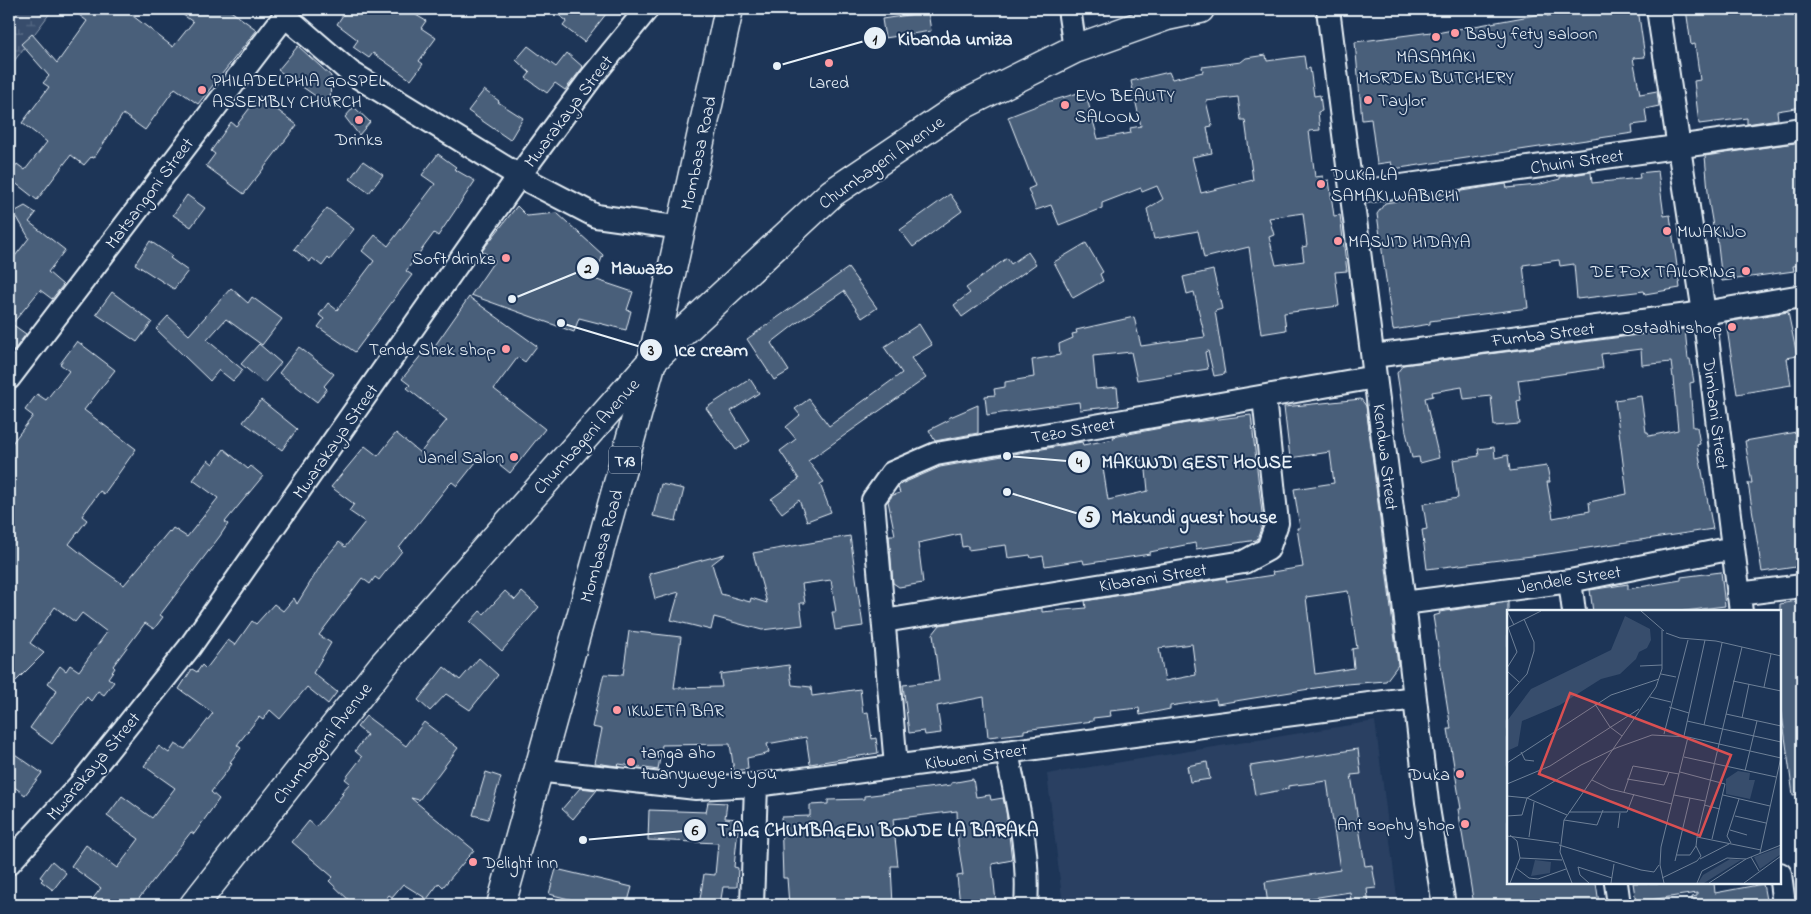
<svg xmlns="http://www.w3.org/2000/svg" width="1811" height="914" viewBox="0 0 1811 914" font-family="'Indie Flower',sans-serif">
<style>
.built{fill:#2a4162}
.wetland{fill:url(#wetland-marsh);stroke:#909fb2}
.building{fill:#495e7a;stroke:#e8f1f8;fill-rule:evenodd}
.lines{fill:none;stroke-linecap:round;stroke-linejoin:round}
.minor-casing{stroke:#e8f1f8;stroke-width:26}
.tertiary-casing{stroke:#e8f1f8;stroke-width:31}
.trunk-casing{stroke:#e8f1f8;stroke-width:31}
.minor{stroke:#1d3557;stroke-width:22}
.tertiary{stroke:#1d3557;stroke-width:28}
.trunk{stroke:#1d3557;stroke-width:28}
.poi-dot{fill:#ff9aa2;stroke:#1d3557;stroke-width:2}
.labels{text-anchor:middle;stroke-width:4;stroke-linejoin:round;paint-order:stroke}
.shield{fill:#1d3557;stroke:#abb9c8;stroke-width:1}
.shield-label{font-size:16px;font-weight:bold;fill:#e8f1f8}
.poi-label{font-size:18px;fill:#e8f1f8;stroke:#1d3557;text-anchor:start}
.street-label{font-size:18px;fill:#e8f1f8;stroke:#1d3557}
.inset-road{fill:none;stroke:#6e8097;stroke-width:1}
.view{fill:#da5052;fill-opacity:0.15;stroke:#da5052;stroke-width:2.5}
.inset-edge{fill:none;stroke:#e8f1f8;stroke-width:2.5}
.leader{fill:none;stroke:#e8f1f8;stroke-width:2}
.callout-dot{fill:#e8f1f8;stroke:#1d3557;stroke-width:2}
.mark-label{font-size:15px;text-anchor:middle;font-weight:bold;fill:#111}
.callout-label{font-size:19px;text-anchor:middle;font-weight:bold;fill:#e8f1f8;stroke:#1d3557;stroke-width:4;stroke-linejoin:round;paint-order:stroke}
</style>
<defs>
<pattern id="wetland-marsh" width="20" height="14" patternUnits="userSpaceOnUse" patternTransform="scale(1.25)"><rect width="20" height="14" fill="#374d6c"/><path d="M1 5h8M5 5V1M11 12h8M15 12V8" fill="none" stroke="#546782"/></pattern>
</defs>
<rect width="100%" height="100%" fill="#1d3557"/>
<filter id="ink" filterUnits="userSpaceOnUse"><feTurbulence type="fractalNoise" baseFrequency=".02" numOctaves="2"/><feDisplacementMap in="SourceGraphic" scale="10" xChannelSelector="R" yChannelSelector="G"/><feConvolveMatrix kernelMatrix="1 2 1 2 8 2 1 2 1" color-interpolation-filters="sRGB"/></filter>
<g filter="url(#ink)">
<path class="built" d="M1375,721L1398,905H1063L1047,774Z"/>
<path class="wetland" d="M9,9H53L9,68Z"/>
<path class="building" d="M71,9H124L173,47L193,22L175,9H228L257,30L198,104L175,88L145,130L123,114L94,158L91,157L84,165L71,155L37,200L9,178V175L17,164L25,170L47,142L22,123L49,87L43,83L49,76L21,44L32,34L57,63L87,21Z
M347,9H421L416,15L426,21L421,28L436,38L419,61L423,64L411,80L373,53L369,58L353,47L358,40L337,24Z
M550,9H610L584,42L563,26L567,21Z
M1638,9L1645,57L1633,58L1640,94L1657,91L1659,106L1645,109L1647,123L1632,125L1633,133L1393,169L1391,162L1377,164L1371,119L1362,120L1355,42L1431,32V34L1546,13L1547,16L1581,11V15Z
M1686,9H1796L1802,44V107L1777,111L1778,119L1747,124V118L1699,124L1694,81L1700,80L1695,44L1691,45Z
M928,12L931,31L885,38L882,19Z
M298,46L331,76L330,106L278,70Z
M528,46L556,67L567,53L583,67L565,90L555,83L547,93L526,78L530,73L516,60Z
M1266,55L1267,61L1304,56L1306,69L1310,68L1314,96L1320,95L1322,111L1318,112L1320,130L1309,131L1315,177L1323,176V181L1329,180L1334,216L1340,215L1347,271L1335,272L1339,306L1284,313L1286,330L1261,334L1249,247L1204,258L1198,231L1154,239L1147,209L1163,199L1157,186L1142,192L1141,188L1102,203V208L1059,225L1051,205L1036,210L1028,189L1035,186L1008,117L1044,103L1085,91L1098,139L1131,133L1130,128L1141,126L1131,81L1169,72L1172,79L1203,72L1202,67L1241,62L1246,58ZM1238,97L1241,120H1245L1253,180L1201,193L1192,157L1212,153L1207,127L1212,126L1206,101ZM1303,213L1307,246L1302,247L1304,261L1276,265L1269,237L1274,235L1269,218Z
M484,90L499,101L498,102L523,118L510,140L468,111Z
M259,96L297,125L244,194L206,166L215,154L211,151L231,122L236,126Z
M354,107L370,122L359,135L345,117Z
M1802,142V265L1793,266L1794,271L1722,281L1717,237L1715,238L1709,203L1705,156Z
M438,154L456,167L454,169L475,181L438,236L434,233L406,271L412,275L355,352L318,327L324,319L319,315L328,303L337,310L374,261L362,251L375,235L388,246L435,184L422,175Z
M363,161L383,175L369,193L350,179Z
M1658,171L1664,216L1670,215L1680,288L1645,294L1644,291L1577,299L1574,264L1560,266L1559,260L1523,265L1528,308L1430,321V324L1393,330L1377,214L1385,203L1506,184L1507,188L1537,185L1560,179V177L1591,172L1592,183L1640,178L1639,173Z
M950,194L962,211L913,247L900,230Z
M187,195L205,208L191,227L173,215Z
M25,206L36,213L29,222L65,250L48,272L63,285L52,299L40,290L12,324L26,334L9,357V264L29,238L14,212Z
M517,206L527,216L557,213L603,255L594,279L633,292L627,310L631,311L626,330L579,318L574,332L471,295L495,260L482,251Z
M327,208L354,229L330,260L328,258L322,266L312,258L310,262L294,249Z
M150,241L172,256L170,258L188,271L174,289L135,264Z
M1086,243L1103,272L1100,274L1103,281L1073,298L1054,262Z
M1028,252L1036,264L962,317L954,305L970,293L966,288L1007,258L1011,264Z
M848,268L877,308L862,318L844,291L798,322L771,343L789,371L774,380L747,339Z
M1213,270L1222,309L1215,311L1225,374L1214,376L1208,351L1205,352L1208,369L1137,380L1131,352L1093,356L1096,389L1117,387L1119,406L1080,410L1079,402L987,415L985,396L995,395L994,389L1005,387V382L1034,377L1032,360L1060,355L1059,344L1073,338L1072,334L1077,333L1076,330L1134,317L1141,346L1205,337L1194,292L1187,294L1183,277Z
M231,288L248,303L252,297L282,319L262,345L226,319L207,340L243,370L233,381L219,370L210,381L156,329L168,316L189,335Z
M112,292L152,322L137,342L96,314Z
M469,297L537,346L525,362L518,357L494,389L545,429L510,473L484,452L457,486L452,482L447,487L399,548L402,551L379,580L375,577L370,584L362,578L319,635L331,643L313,673L337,692L328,704L307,687L280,719L270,710L263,720L259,717L237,745L241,748L230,762L232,764L211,792L219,799L194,834L191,832L137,901L135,900L131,905H88L101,888L71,866L86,845L117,868L139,839L107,816L122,796L152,818L175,788L144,766L159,746L169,753L175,744L185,749L213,713L179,689L192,669L197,672L202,665L206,669L228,640L235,645L252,621L256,624L274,604L283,611L294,598L297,604L324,560L339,542L345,547L365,522L349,511L354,504L331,487L365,446L378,456L396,433L420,453L447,420L407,388L410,385L402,379L430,344L434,347Z
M1788,312L1797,356L1787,358L1791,385L1737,394L1726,322Z
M919,324L932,345L911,358L926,378L808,461L824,482L820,484L831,512L807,521L799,500L782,513L771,499L799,479L780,451L796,439L786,427L800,415L795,409L809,399L829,426L902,373L884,347Z
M1685,329L1688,359H1690L1694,382L1690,383L1693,427H1697L1700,444L1697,445L1713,529L1548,554L1427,569L1422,530L1427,529L1423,504L1458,498L1453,460L1479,456L1478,449L1494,447L1495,458L1508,455L1510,471L1547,466L1550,482H1547L1553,518L1590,511L1589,502L1627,494L1615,400L1641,396L1646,432H1648L1649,436L1678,430L1673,378L1671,362L1642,365L1641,349L1601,354L1603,368L1518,380L1521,400L1517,401L1520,424L1494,426L1491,396L1464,399L1462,387L1432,392L1433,396L1425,398L1439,458L1420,463L1419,457L1412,458L1406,432L1397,373L1403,365Z
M77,341L115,370L84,410L136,449L104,494L100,491L82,516L87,520L69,544L93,563L124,585L169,531L170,532L173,528L187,537L218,498L193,480L208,460L213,464L224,449L248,469L251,466L263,476L225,522L228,524L220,536L160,615L163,617L154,629L145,623L113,666L115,668L108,678L114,682L104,695L98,691L91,701L87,697L52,744L30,728L57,690L48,683L60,666L66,671L70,665L79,671L107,632L82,613L75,622L55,607L30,643L44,653L9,688V447L33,416L25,410L37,394L46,400L69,371L60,364Z
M259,344L281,363L264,383L241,364Z
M299,347L334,374L324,386L327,389L317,402L279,373Z
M750,379L759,393L731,411L750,441L736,450L706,408Z
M1361,399L1366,406L1398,665L1386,681L1334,685L1217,704L1216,699L1170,706V709L1140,715L1139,708L1110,711L1111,716L1093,718V721L1024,730V733L988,737L984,697L937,706L941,733L925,735L924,731L909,733L903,685L939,681L933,634L940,625L1042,608V612L1086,608L1085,601L1226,578L1227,582L1273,575L1272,572L1303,567L1297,528H1300L1294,489L1334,483L1330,452L1290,458L1284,407ZM1348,591L1357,648L1352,649L1354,668L1315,674L1306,597ZM1192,644L1196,675L1165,681L1159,648Z
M261,400L297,429L282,450L243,422Z
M978,405V433L935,441L929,430L949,420L948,418Z
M1251,415L1263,522L1257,540L1196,549L1195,543L1150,552V554L1084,564L1083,560L1045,566L1043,556L1031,558L1030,555L1008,558L1006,545L968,550V546L962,547L960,534L918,543L923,583L899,587L893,583L889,535H895L888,501L893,495L900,493L898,487L901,484L940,467L1082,442L1083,445L1114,439L1113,437L1187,423ZM1145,460L1148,491L1108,500L1103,468Z
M1802,431V566L1762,572L1748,483H1752L1745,441Z
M661,484L684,489L676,521L653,516Z
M850,536L863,626L835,630L832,612H836L831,580L802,584L805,603H800L803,625L762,630L714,617L711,630L671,620L679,592L655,599L649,574L725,554L712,564L721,594L750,602L751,598L767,603L753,553Z
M1721,572L1725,606L1677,612H1593L1590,590L1628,584V589L1681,580V577Z
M505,591L515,600L522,592L539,607L502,651L470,622L480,611L484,614Z
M1802,600V794L1793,795L1780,700V604Z
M1508,602V883H1596L1599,903L1584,905H1474L1458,809H1461L1448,729H1451L1433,616L1440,614L1439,612Z
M629,631L681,637L674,688L722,687L720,674L789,665L792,685L811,687L812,696L860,689L863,713L868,712L872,739L876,738L878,753L810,764L806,737L767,744L769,752L766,754L747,758L748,769L734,771L730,744L662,745L658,770L619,764L617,766L595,763L602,729L592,727L603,677L604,674L623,675Z
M479,658L498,675L470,710L446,694L430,711L418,700L444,667L460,680Z
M366,716L406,746L424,722L458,748L419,800L411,798L474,850L443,887L439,883L427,899L403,884L392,897L389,895L381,905H377L370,900L365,905H354L329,881L333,877L292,842L309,821L316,827L343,794L341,793L350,783L345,779L362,757L355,751L367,735L357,727Z
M1358,749L1361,774L1351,775L1365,866L1372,865L1376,888L1367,889L1369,905H1351L1350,892L1268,905L1265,882L1340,870L1327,781L1288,786V789L1255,795L1250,766Z
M9,750L42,773L25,795L9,783Z
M1207,762L1210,779L1190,782L1187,766Z
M486,772L501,777L488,819L473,815Z
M973,779L976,797L990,795L991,800L1003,798L1006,811L1012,860L992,864L996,902L960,905L957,876L963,875L958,843L957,811L893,819L898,866H891L893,905H789L787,878H783L781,817L810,816V805L828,804V800L864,799V796L951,785V783Z
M580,788L597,790L573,819L562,809Z
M708,802L727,803L725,818L739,819L734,867L738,868L737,887H723L720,905H699L704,874L715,875L718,843L648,840L649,810L706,812Z
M52,861L66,873L53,890L41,881L43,879L40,877Z
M556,869L632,887L627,905H593L549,894Z
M1633,883H1714L1715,893L1763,884L1767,905H1692V897L1697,896V893L1636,902Z"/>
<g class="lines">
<g class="minor-casing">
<path id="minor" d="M1069,9L1075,49
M1328,9L1404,603L1427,802L1444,905
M1658,9L1704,313L1741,612
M284,15L350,72L519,176L596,216L682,228
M1352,193L1802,129
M1373,356L1704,313L1802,296
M9,378L290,9
M1570,581L1574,612
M1738,594L1802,586
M1404,603L1570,581L1733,548
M884,621L1244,562L1268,549L1277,523L1264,397
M1007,752C1017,803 1030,853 1026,905
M896,766L873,500L892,473L936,454L1375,377
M537,770L696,788L756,785L1415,698
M9,863L79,786L189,648L519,176L591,78L647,9
M1780,874L1784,905
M1616,883L1619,905
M752,905L756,785"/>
</g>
<g class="tertiary-casing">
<path id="tertiary" d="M194,905L383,665L652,361L832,193L961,106L1075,49L1167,16L1200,9"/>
</g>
<g class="trunk-casing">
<path id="trunk" d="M501,905L652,361L729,9"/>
</g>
<use href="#minor" class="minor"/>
<use href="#tertiary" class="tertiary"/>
<use href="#trunk" class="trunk"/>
</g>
</g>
<g class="poi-dot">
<circle cx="1455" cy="33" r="5"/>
<circle cx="1436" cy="37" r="5"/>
<circle cx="829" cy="63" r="5"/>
<circle cx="202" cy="90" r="5"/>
<circle cx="1368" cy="100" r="5"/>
<circle cx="1065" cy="105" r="5"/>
<circle cx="359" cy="120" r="5"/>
<circle cx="1321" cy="184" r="5"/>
<circle cx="1667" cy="231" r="5"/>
<circle cx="1338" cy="241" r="5"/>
<circle cx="506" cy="258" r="5"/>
<circle cx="1746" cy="271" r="5"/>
<circle cx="1732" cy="327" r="5"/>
<circle cx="506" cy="349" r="5"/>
<circle cx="514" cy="457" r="5"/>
<circle cx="617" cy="710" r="5"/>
<circle cx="631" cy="762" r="5"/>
<circle cx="1460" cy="774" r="5"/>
<circle cx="1465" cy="824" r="5"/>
<circle cx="473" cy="862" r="5"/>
</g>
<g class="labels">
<rect class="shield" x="609" y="446.5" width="32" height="27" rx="4"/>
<g class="shield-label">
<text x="625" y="466">T13</text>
</g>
<g class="poi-label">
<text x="1465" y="39">Baby fety saloon</text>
<text x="1436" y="62" text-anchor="middle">MASAMAKI<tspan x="1436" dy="21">MORDEN BUTCHERY</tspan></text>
<text x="212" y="86">PHILADELPHIA GOSPEL<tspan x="212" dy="21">ASSEMBLY CHURCH</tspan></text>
<text x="829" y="88" text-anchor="middle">Lared</text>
<text x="1075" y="101">EVO BEAUTY<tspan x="1075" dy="21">SALOON</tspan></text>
<text x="1378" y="106">Taylor</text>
<text x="359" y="145" text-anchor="middle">Drinks</text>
<text x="1331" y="180">DUKA LA<tspan x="1331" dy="21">SAMAKI WABICHI</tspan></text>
<text x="1677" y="237">MWAKIJO</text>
<text x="1348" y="247">MASJID HIDAYA</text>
<text x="496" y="264" text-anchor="end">Soft drinks</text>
<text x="1736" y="277" text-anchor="end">DE FOX TAILORING</text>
<text x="1722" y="333" text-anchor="end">Ostadhi shop</text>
<text x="496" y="355" text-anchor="end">Tende Shek shop</text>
<text x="504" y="463" text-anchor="end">Janel Salon</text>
<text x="627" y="716">IKWETA BAR</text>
<text x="641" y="758">tanga aho<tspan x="641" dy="21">twanyweye is you</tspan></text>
<text x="1450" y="780" text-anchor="end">Duka</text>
<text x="1455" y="830" text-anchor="end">Ant sophy shop</text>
<text x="483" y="868">Delight inn</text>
</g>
<g class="street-label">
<text transform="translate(568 111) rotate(-53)" y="6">Mwarakaya Street</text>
<text transform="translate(698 153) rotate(-78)" y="6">Mombasa Road</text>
<text transform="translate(1577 161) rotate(-8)" y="6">Chuini Street</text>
<text transform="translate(881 162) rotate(-35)" y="6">Chumbageni Avenue</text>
<text transform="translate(149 193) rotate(-53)" y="6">Matsangoni Street</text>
<text transform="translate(1543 334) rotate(-7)" y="6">Fumba Street</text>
<text transform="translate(1716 414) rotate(83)" y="6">Dimbani Street</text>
<text transform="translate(1073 430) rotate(-10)" y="6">Tezo Street</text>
<text transform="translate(586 436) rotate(-48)" y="6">Chumbageni Avenue</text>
<text transform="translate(335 441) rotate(-55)" y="6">Mwarakaya Street</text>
<text transform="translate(1386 457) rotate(83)" y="6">Kendwa Street</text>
<text transform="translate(601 546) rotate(-74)" y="6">Mombasa Road</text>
<text transform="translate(1153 577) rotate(-9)" y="6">Kibarani Street</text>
<text transform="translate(1569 579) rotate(-9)" y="6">Jendele Street</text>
<text transform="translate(322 743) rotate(-52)" y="6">Chumbageni Avenue</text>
<text transform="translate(976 756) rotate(-8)" y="6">Kibweni Street</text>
<text transform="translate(93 766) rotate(-50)" y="6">Mwarakaya Street</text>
</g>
</g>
<g transform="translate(1507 610)">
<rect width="274" height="274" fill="#1d3557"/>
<path d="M118,6L143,19L144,30L140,38L132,42L129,49L113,64L94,69L53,95L15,111L11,136L0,141V111L24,79L104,40Z" fill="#374d6c"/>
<path d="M231,161L243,163L242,170H248L243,189L219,184V169ZM28,250L44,252L43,263L24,266Z" fill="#374d6c"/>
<path d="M274,237V244L253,259L247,247ZM223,249L234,250L197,273H191L196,265Z" fill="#374d6c"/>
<path class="inset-road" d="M0,1L7,15M134,1L157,21M0,18L34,1M159,23L173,28L209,31L274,46M133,56L155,55M0,58L10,42L1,17M0,61L12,72M154,64L169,67M226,71L274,81M257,77L264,44M0,86L20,64L27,41V32L17,9M143,87L164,92M88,94L103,117L115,126M162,97L182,103M219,104L274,116M235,108L242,74M180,111L274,132M197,115L215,33M157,124L181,30M177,126L198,30M14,142L18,150L27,151M177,147L269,167M0,153L104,85L152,69M238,161L250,111M173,162L218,174L205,229M120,169L157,175L162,162M85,170L103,179L165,194M0,174L43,156L132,99M117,182L126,156L172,164M167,185L198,191M216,185L263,196M0,186L20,188L60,205M197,195L213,199M62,202H120L127,184M0,206L15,205L20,188L74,155L109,138L145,125L181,127L274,148M228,206L259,213M57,210L90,215L96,200M111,218L113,203M223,220L240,225M0,226L52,233M22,227L27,192M190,227L254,240M224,233L220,226L232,189M52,235L134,260L147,262L152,255M253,243L274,147M170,245H183L189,236M244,247L252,261M13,248L55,250M193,249L222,234M168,251L183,188M190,251L194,246L189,236L190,227L235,37M71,257L105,268M71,257L73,265L82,273M9,258L22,268M22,268L31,269L59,259M155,268L190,251M3,273L13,248L10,231L3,225M65,273L53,242L57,210L149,77L155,59V20M104,273L107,254M157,273L153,255L154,237L181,127M190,273L195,261L220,248L239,249M202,273L239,249L274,235M237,273L274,246"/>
<path class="view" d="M63,83L224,145L193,226L32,164Z"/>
<rect width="274" height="274" class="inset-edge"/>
</g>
<path class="leader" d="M777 66L875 38M512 299L588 268M561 323L651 350M1007 456L1079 462M1007 492L1089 517M583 840L695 830"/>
<g class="callout-dot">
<circle cx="777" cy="66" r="5"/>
<circle cx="512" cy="299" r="5"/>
<circle cx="561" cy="323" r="5"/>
<circle cx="1007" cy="456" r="5"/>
<circle cx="1007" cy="492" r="5"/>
<circle cx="583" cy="840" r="5"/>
<circle cx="875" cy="38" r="12"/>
<circle cx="588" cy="268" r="12"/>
<circle cx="651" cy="350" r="12"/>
<circle cx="1079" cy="462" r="12"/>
<circle cx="1089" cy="517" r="12"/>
<circle cx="695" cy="830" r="12"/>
</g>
<g class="mark-label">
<text x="875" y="44">1</text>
<text x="588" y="273">2</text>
<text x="651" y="355">3</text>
<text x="1079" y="467">4</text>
<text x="1089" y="522">5</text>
<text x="695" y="835">6</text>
</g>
<g class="callout-label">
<text x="955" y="45">Kibanda umiza</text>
<text x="642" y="274">Mawazo</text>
<text x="711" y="356">Ice cream</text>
<text x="1197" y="468">MAKUNDI GEST HOUSE</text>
<text x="1194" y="523">Makundi guest house</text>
<text x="878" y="836">T.A.G CHUMBAGENI BONDE LA BARAKA</text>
</g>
<rect width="1811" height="914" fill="none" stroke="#1d3557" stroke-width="30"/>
<rect x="15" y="15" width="1781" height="884" fill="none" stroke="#e8f1f8" stroke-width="2" filter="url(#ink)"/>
</svg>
